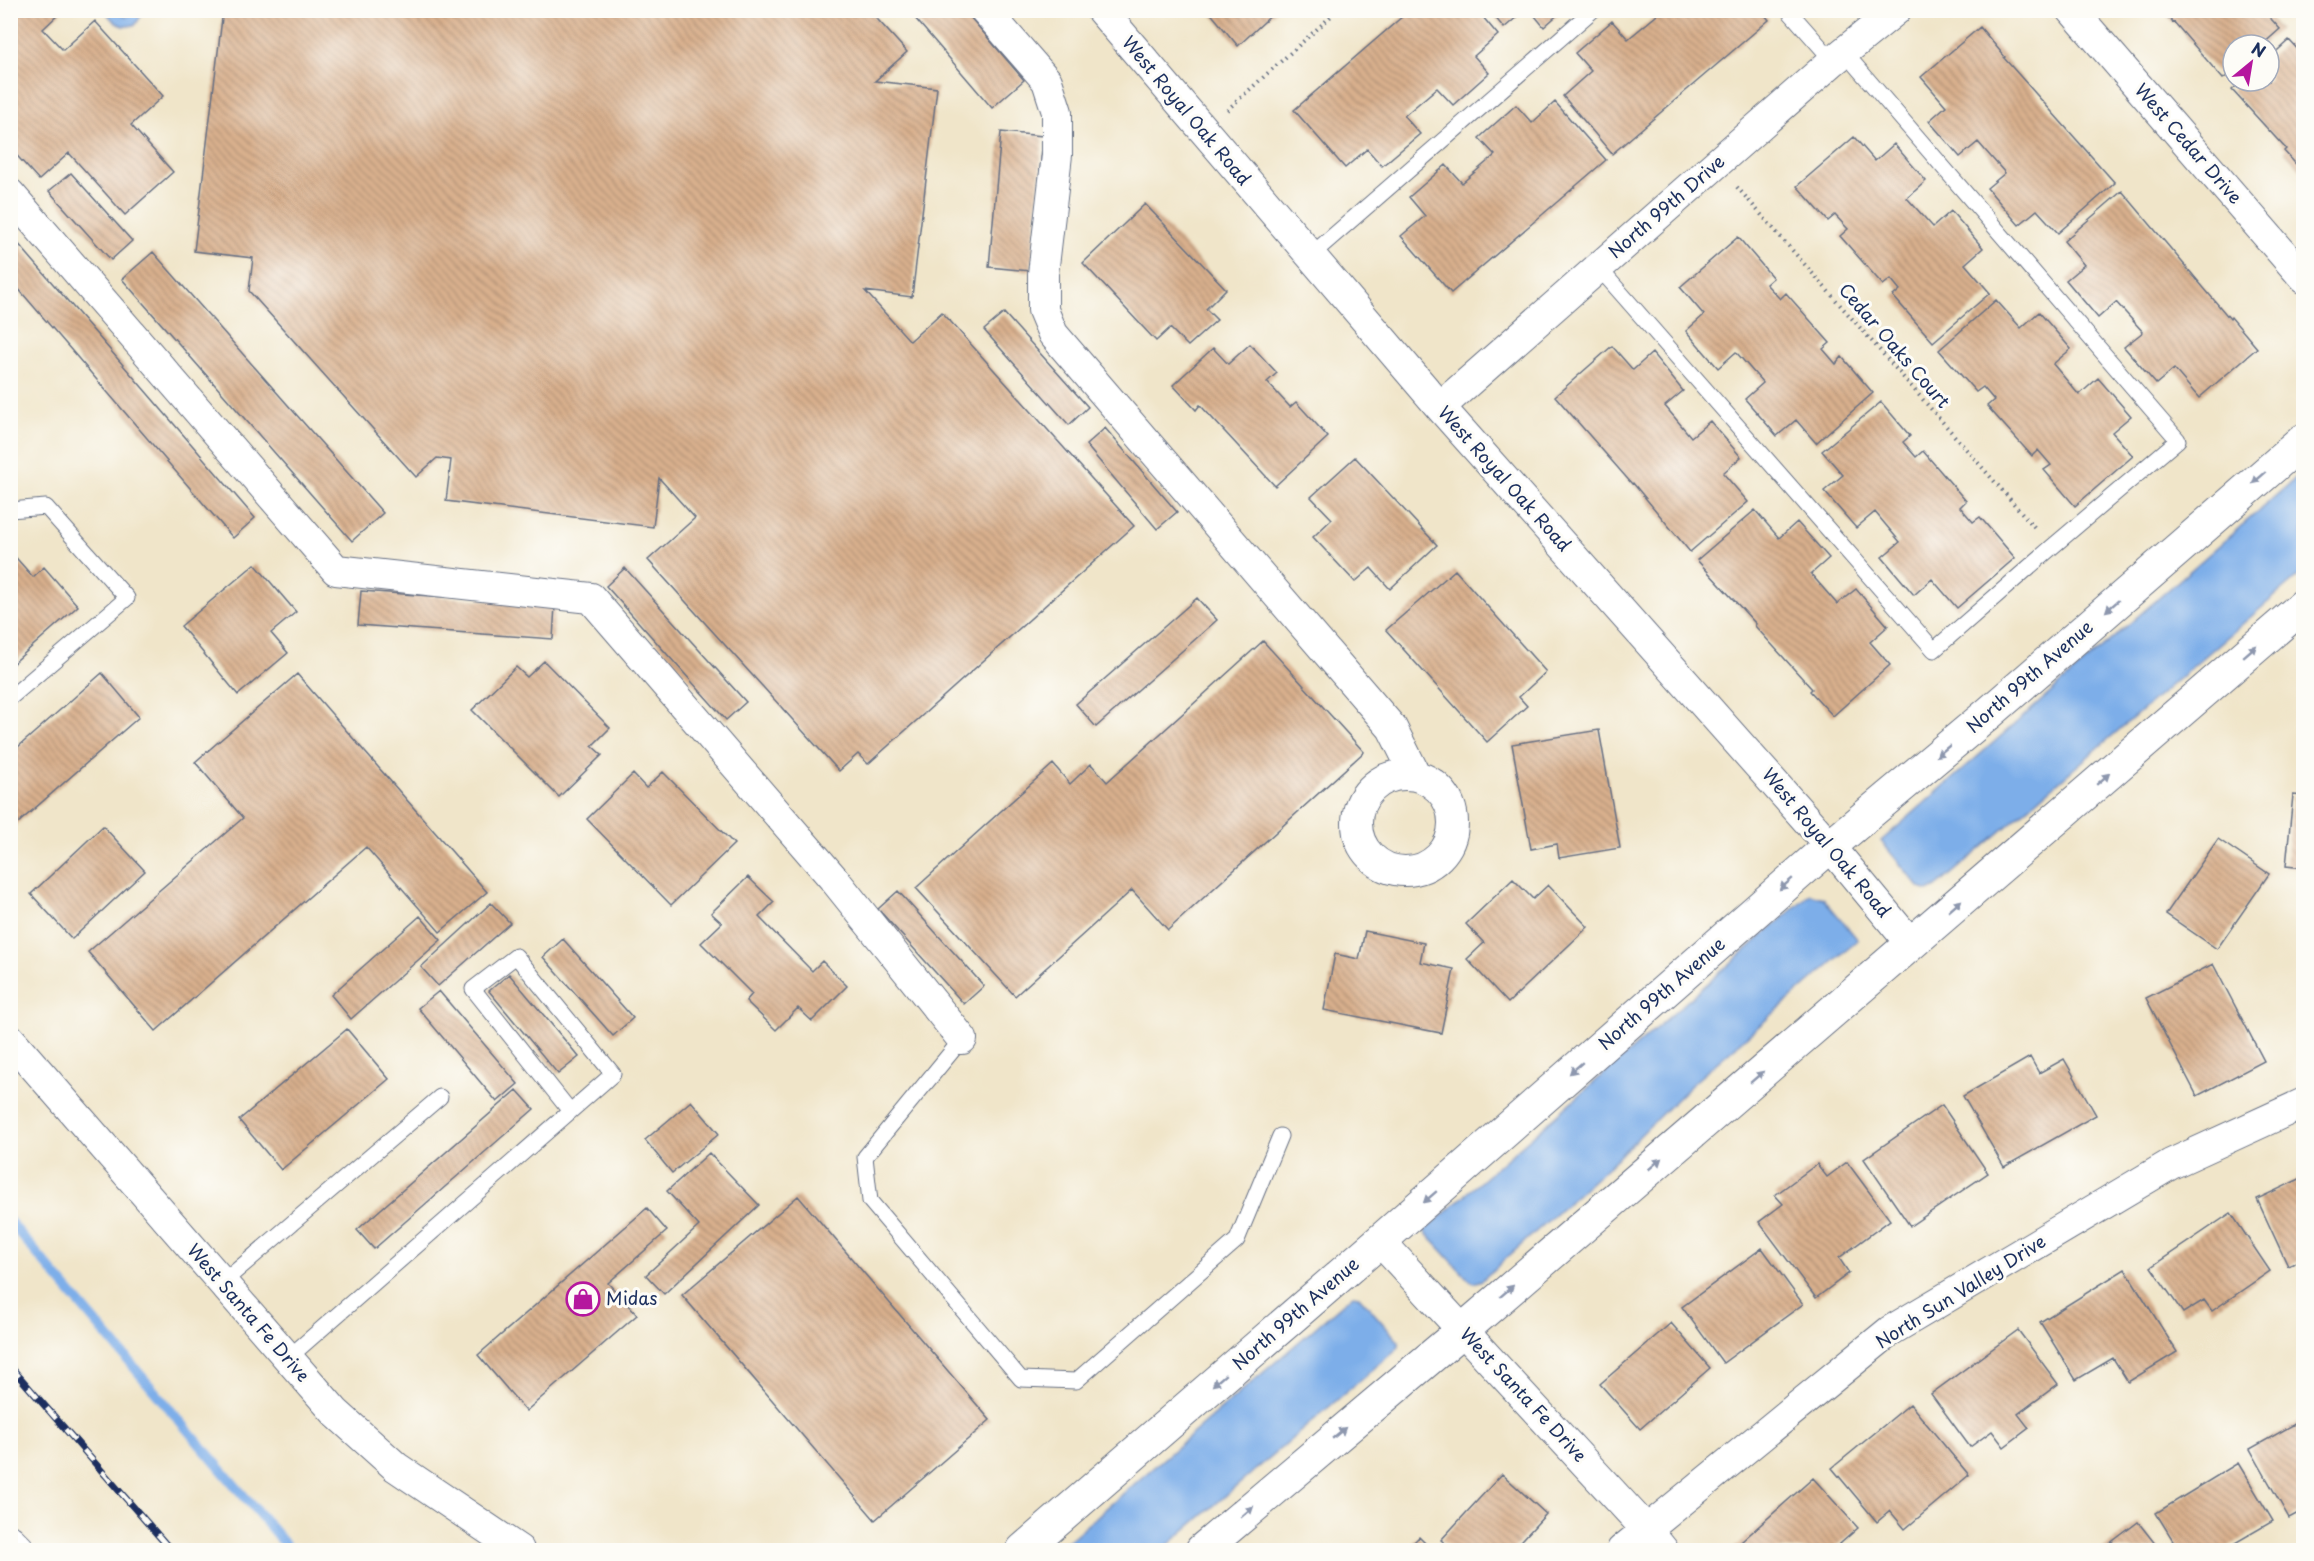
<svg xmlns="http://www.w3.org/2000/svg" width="2314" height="1561" viewBox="0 0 2314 1561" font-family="'Playpen Sans',sans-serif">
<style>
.water{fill:#7daee9;stroke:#4c6ea4;stroke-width:1.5}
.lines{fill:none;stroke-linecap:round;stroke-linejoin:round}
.stream{stroke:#7daee9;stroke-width:10}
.building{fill:url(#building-back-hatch)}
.service-casing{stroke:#666f83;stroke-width:17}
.minor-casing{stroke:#666f83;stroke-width:32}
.secondary-casing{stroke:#666f83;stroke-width:35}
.trunk-casing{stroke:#666f83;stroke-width:35}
.path{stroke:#666f83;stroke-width:4;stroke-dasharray:1.5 4.5;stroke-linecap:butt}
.service{stroke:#fff;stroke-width:15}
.minor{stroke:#fff;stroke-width:30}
.secondary{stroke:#fff;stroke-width:33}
.trunk{stroke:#fff;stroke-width:33}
.rail-casing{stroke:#1b2f5e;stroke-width:7}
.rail{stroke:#fdfcf7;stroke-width:4.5;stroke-dasharray:14;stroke-linecap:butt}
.oneway{fill:#8d97ae}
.labels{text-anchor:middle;stroke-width:6;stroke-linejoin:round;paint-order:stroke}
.street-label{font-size:18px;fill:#1b2f5e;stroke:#fdfcf7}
.poi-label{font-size:18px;fill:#1b2f5e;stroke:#fdfcf7;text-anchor:start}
</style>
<defs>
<pattern id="building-back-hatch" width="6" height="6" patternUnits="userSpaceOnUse" patternTransform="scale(1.5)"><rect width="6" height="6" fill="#d9b08d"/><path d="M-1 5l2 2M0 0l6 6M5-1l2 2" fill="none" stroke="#af9076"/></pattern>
</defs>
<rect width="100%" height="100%" fill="#fdfcf7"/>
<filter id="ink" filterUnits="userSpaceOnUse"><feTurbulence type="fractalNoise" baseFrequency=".0167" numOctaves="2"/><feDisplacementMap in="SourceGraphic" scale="12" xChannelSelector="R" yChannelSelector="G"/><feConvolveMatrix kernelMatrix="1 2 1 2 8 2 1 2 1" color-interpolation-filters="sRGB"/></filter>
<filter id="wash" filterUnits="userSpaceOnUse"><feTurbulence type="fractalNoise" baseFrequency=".008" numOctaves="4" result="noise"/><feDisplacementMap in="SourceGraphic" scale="24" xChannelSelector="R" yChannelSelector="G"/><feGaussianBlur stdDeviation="1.35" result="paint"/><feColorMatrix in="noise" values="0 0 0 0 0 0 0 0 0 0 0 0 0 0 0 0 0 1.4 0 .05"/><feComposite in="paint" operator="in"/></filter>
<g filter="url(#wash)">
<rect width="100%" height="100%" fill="#f0e5c9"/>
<path class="water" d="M106,11H119L121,14L126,17L133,11H144L136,24C122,30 113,23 106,11Z
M2303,472V572L1936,887L1928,891L1920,888L1881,841Z
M1810,894L1823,898L1858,940L1691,1085L1609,1166L1482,1280L1473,1283L1469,1280L1424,1231Z
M1353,1295L1359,1296L1399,1342V1347L1162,1550H1058Z"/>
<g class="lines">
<path class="stream" d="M10,1222L290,1550"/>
</g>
<g id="blocks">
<path class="building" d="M10,10H63L43,29L63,50L95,21L163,96L131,125L173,172L125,215L69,153L39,180L10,148Z
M223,10H869L907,52L875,81L937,88L912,297L865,291L910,341L942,312L1134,526L868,764L858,754L839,771L648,560L695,518L659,478L653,527L446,501L451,460L437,458L416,477L249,291L253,258L194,251Z
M908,10H964L1024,80L992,108Z
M1208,10H1277L1238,46Z
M1410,10H1477L1498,35L1474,56L1489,73L1453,105L1437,88L1404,116L1420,134L1382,166L1367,149L1345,168L1294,110Z
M1489,10H1525L1504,28Z
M1530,10H1563L1544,27Z
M1654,10H1761L1769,20L1612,154L1563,96L1591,71L1575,53L1612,21L1628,39L1657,15Z
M2162,10H2263L2280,29L2262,45H2233V71L2223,79L2174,22L2173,23Z
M1980,27L2005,57L2004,58L2115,183L2058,233L2037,210L2019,225L1987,188L2005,173L1978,142L1960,157L1929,121L1946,106L1921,77Z
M2289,40L2304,56V173L2284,151L2286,149L2232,90L2242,81H2269V58Z
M1555,102L1606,160L1451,293L1401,236L1425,216L1409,197L1446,165L1462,183L1495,155L1479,138L1516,105L1532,123Z
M1001,132L1043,136L1031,271L989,267Z
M1854,137L1875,161L1894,144L1926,181L1907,198L1933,227L1951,211L1983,248L1965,264L1990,293L1933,342L1893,296L1900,290L1891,279L1883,285L1840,236L1848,229L1835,215L1828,221L1797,186Z
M71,173L132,241L111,260L49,191Z
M2122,191L2230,319L2231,317L2257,348L2199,398L2174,369L2156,384L2124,347L2143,332L2116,302L2098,318L2066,280L2084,265L2064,241Z
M1145,204L1226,289L1206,309L1217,320L1188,346L1170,328L1156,341L1083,263Z
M10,234L255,518L233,538L10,279Z
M1738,237L1773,278L1766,284L1780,299L1786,293L1830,343L1823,349L1836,364L1842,357L1873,393L1816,443L1796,420L1777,436L1745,399L1763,383L1736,352L1718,368L1686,331L1704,315L1680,287Z
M153,252L383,513L352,541L122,279Z
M1996,300L2021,328L2039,312L2071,349L2053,364L2079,395L2098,378L2131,416L2112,432L2133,456L2075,506L2044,470L2051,465L2038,450L2032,456L1987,406L1994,400L1983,387L1976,392L1939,350Z
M1004,313L1088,407L1069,425L984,330Z
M1250,344L1277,373L1267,382L1290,407L1296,402L1328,437L1275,486L1200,405L1196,410L1173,385L1213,348L1228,364Z
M1612,346L1633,370L1652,353L1683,391L1665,406L1691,437L1710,421L1741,457L1723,473L1748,502L1690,552L1633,483L1632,484L1555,396Z
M1881,402L1910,436L1903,442L1916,457L1923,451L1966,501L1960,507L1973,522L1980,517L2015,558L1957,608L1932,579L1914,595L1882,557L1900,542L1875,512L1856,528L1824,491L1843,475L1822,451Z
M1105,428L1177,512L1157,529L1086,445Z
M1355,457L1437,545L1390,589L1371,568L1355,582L1313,537L1332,519L1311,497Z
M1755,510L1779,538L1797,522L1829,558L1811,574L1837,604L1856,589L1888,626L1870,642L1890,665L1833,716L1810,691L1812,689L1755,626L1756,624L1697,560Z
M10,551L33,577L44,567L78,606L10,666Z
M255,564L296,612L271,633L288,653L238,695L181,626Z
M625,568L746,702L726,720L606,586Z
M1455,570L1546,672L1519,697L1527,706L1487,742L1386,630Z
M361,591L555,605L553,639L358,625Z
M1197,598L1217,620L1096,727L1076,704Z
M1263,641L1364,752L1168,930L1132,890L1015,996L916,888L1053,764L1070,784L1091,764L1107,782Z
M544,661L610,728L592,746L602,755L559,797L472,710L516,667L527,677Z
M102,673L139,717L10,830V754Z
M297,674L487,892L440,932L366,847L156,1031L88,952L243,818L195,762Z
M1599,730L1620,848L1559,858L1557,844L1531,849L1512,744Z
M663,772L734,844L671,905L587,819L633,774L646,788Z
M2293,795L2304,796V868L2286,866Z
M103,826L145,871L72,939L31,894Z
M2218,839L2269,874L2217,949L2166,914Z
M748,877L774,902L759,917L812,971L822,961L847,986L812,1021L798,1008L776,1030L746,1001L752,994L701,943L722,923L711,913Z
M1513,879L1533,899L1548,885L1588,927L1508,1003L1467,959L1484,943L1466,924Z
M898,891L984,986L964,1004L878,909Z
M491,903L510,923L438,986L421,967Z
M420,916L441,940L351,1019L331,995Z
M1365,931L1424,943L1420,962L1454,969L1441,1033L1324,1010L1335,954L1359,959Z
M563,939L633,1018L613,1036L543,957Z
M2213,964L2264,1061L2197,1096L2146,998Z
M509,974L579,1057L558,1074L489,991Z
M439,991L518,1084L497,1102L418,1008Z
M347,1029L389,1079L281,1170L239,1120Z
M2030,1057L2039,1073L2064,1059L2096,1115L2004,1167L1963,1096Z
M517,1090L534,1109L374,1249L357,1230Z
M691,1101L719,1134L672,1173L645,1140Z
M1942,1105L1988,1173L1910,1226L1864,1159Z
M709,1153L759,1205L664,1294L646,1275L699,1226L667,1191Z
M1847,1162L1890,1220L1839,1258L1849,1273L1816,1298L1759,1222L1783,1204L1775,1195L1817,1164L1827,1177Z
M2304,1177V1259L2288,1266L2257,1199Z
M798,1196L990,1420L875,1520L682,1295Z
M647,1208L667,1231L608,1283L637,1315L526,1411L478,1355Z
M2231,1213L2270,1271L2212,1311L2204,1300L2183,1313L2151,1267Z
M1762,1248L1803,1304L1723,1363L1682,1307Z
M2125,1269L2177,1352L2128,1382L2113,1358L2076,1380L2040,1322Z
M1671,1323L1710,1368L1640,1429L1600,1384Z
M2018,1330L2058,1384L2018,1414L2029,1428L2004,1447L1992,1431L1970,1447L1931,1394Z
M1910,1404L1969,1475L1905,1529L1890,1511L1877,1522L1832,1468Z
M2300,1421L2304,1427V1510L2289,1518L2250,1449Z
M2238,1463L2273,1521L2223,1550H2179L2156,1513Z
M1502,1474L1546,1514L1513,1550H1452L1441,1540Z
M1813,1478L1858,1528L1833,1550H1732Z
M2138,1522L2160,1550H2101Z
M1419,1537L1432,1550H1406Z"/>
</g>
</g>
<g filter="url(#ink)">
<use href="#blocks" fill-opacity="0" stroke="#666f83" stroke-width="1.5"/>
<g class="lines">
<g class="service-casing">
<path id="service" d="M1788,10L1833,61
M1310,256L1593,10
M1598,267L1934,650L2052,547L2178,440L1844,52
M10,510L46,507L127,598L10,698
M962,1039L865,1157L870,1201L1021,1379L1076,1381L1237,1240L1280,1136
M222,1283L440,1097
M287,1359L613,1074L516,956L473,989L570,1111"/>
</g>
<g class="minor-casing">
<path id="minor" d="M985,10L1047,81L1057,112V155L1043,274V310L1053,334L1392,728L1416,776
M1101,10L1440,407L1830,846L1911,944
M2072,10L2304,278
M10,194L336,570L591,598L833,878L962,1039
M1440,407L1833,61L1896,10
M1357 823a48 48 0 1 1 96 0a48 48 0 1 1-96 0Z
M10,1039L336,1413L396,1467L519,1550
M1380,1241L1646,1529L1663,1550
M1622,1550L1890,1331L2171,1164L2304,1103"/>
</g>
<g class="secondary-casing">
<path id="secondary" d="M1023,1550L1380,1241L1830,846L1988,714L2304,440
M1202,1550L1463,1330L2304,605"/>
</g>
<g class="trunk-casing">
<path id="trunk" d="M10,1542L18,1550"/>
</g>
<path class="path" d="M1227,110L1338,10
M1737,187L2036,529"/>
<use href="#service" class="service"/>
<use href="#minor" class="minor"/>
<use href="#secondary" class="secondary"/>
<use href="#trunk" class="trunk"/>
<g class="rail-casing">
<path id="rail" d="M10,1366L171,1550"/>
</g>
<use href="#rail" class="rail"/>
</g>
<defs><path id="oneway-solid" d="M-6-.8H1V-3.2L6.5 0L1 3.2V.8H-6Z" transform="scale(1.5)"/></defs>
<g class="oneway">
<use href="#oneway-solid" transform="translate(2259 478) rotate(139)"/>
<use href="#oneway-solid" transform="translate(2112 606) rotate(139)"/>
<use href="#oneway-solid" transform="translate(2250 651) rotate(-41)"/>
<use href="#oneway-solid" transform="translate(1943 751) rotate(140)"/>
<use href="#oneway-solid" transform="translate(2103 779) rotate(-41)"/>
<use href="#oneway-solid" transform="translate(1786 884) rotate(139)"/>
<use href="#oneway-solid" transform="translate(1955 906) rotate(-41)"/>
<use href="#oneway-solid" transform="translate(1576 1068) rotate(139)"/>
<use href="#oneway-solid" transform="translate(1757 1077) rotate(-41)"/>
<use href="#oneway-solid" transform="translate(1655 1164) rotate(-41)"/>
<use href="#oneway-solid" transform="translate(1430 1197) rotate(139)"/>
<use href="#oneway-solid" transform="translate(1507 1291) rotate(-41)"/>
<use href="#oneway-solid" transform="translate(1219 1380) rotate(139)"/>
<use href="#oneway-solid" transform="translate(1339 1433) rotate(-40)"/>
<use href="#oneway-solid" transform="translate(1247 1512) rotate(-41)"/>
</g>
</g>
<defs>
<g id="shop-ring" transform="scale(1.725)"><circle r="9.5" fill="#fdfcf7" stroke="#b5179e" stroke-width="1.5"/><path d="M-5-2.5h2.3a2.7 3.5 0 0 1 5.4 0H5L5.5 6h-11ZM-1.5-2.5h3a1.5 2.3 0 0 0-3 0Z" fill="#b5179e"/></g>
</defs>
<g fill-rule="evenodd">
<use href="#shop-ring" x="583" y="1299"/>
</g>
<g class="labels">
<g class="street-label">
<text transform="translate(1186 111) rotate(50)" y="6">West Royal Oak Road</text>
<text transform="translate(2188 144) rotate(49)" y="6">West Cedar Drive</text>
<text transform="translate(1667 207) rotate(-41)" y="6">North 99th Drive</text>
<text transform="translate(1894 346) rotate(49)" y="6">Cedar Oaks Court</text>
<text transform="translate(1504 479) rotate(48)" y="6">West Royal Oak Road</text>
<text transform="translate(2030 677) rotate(-41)" y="6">North 99th Avenue</text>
<text transform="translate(1826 843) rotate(50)" y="6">West Royal Oak Road</text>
<text transform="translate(1662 994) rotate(-41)" y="6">North 99th Avenue</text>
<text transform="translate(1961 1292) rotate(-32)" y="6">North Sun Valley Drive</text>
<text transform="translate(248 1313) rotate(49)" y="6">West Santa Fe Drive</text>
<text transform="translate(1296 1314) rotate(-41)" y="6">North 99th Avenue</text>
<text transform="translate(1523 1395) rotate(47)" y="6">West Santa Fe Drive</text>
</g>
<g class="poi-label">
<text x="606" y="1305">Midas</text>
</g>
</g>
<rect width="2314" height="1561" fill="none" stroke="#fdfcf7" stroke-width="36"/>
<g transform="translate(2251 63) rotate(30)"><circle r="28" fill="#fdfcf7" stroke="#a3aaba" stroke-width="1.5"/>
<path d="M0-4.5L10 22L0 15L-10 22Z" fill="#b5179e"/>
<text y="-9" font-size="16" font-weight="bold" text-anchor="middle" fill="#1b2f5e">N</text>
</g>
</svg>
